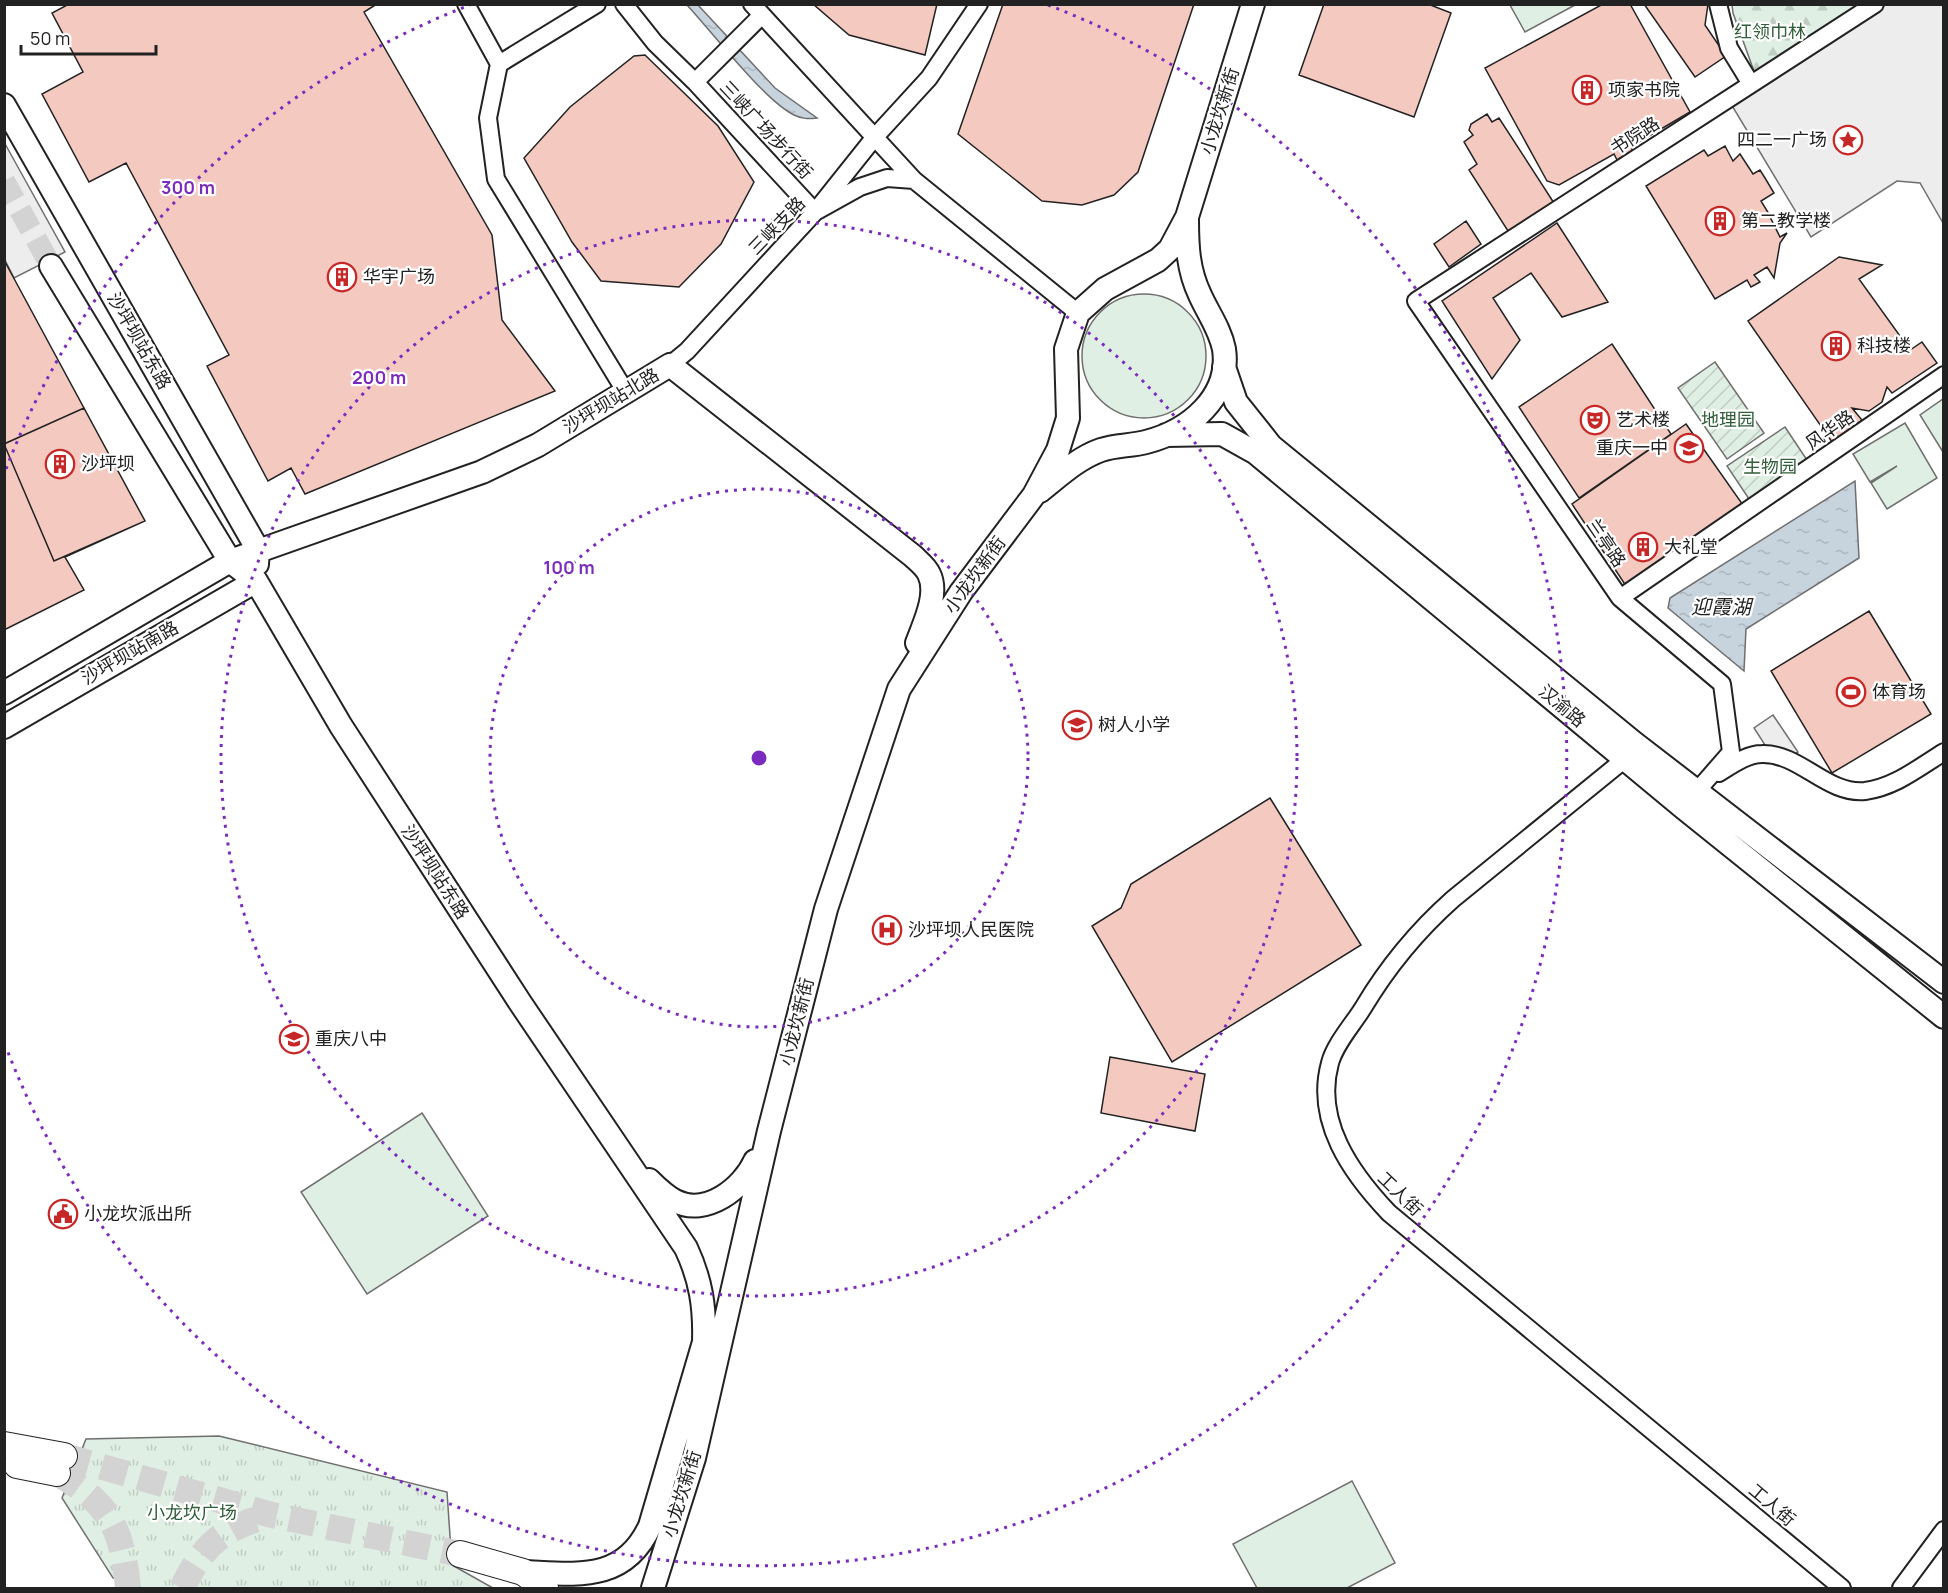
<svg xmlns="http://www.w3.org/2000/svg" width="1948" height="1593" viewBox="0 0 1948 1593" font-family="Manrope,'Noto Sans SC',sans-serif">
<style>
.grass{fill:#e0efe3;stroke:#6f6f6f;stroke-width:1.5}
.forest{fill:url(#forest-firs);stroke:#6f6f6f;stroke-width:1.5}
.park{fill:url(#park-tufts);stroke:#6f6f6f;stroke-width:1.5}
.garden{fill:url(#garden-furrows);stroke:#6f6f6f;stroke-width:1.5}
.parking{fill:#ededed;stroke:#6f6f6f;stroke-width:1.5}
.water{fill:url(#water-ripples);stroke:#6f6f6f;stroke-width:1.5}
.building{fill:#f3c9c0;stroke:#222;stroke-width:1.5}
.lines{fill:none;stroke-linecap:round;stroke-linejoin:round}
.secondary-tunnel{stroke:#d3d3d3;stroke-width:22;stroke-dasharray:22 11;stroke-linecap:butt}
.primary-tunnel{stroke:#d3d3d3;stroke-width:26;stroke-dasharray:26 13;stroke-linecap:butt}
.street-casing{stroke:#222;stroke-width:20}
.secondary-casing{stroke:#222;stroke-width:26}
.primary-casing{stroke:#222;stroke-width:28}
.street{stroke:#fff;stroke-width:16}
.secondary{stroke:#fff;stroke-width:22}
.primary{stroke:#fff;stroke-width:26}
.ring{fill:none;stroke:#7b2cbf;stroke-width:3;stroke-dasharray:3 6}
.labels{text-anchor:middle;stroke-width:4.5;stroke-linejoin:round;paint-order:stroke}
.park-label{font-size:18px;fill:#2f5e38;stroke:#fff}
.poi-label{font-size:18px;fill:#222;stroke:#fff;text-anchor:start}
.street-label{font-size:18px;fill:#222;stroke:#fff}
.water-label{font-size:20px;font-style:italic;fill:#222;stroke:#fff}
.centre{fill:#7b2cbf;stroke:#fff;stroke-width:3}
.ring-label{font-size:18px;text-anchor:middle;font-weight:bold;fill:#7b2cbf;stroke:#fff;stroke-width:4.5;stroke-linejoin:round;paint-order:stroke}
</style>
<defs>
<pattern id="forest-firs" width="22" height="20" patternUnits="userSpaceOnUse" patternTransform="scale(1.5)"><rect width="22" height="20" fill="#e0efe3"/><path d="M5 1l3.5 6h-7zM16 11l3.5 6h-7z" fill="#c0cdc2"/></pattern>
<pattern id="park-tufts" width="24" height="20" patternUnits="userSpaceOnUse" patternTransform="scale(1.5)"><rect width="24" height="20" fill="#e0efe3"/><path d="M3 7l-1-3M5 7V3M7 7l1-3M15 17l-1-3M17 17v-4M19 17l1-3" fill="none" stroke="#c0cdc2"/></pattern>
<pattern id="garden-furrows" width="10" height="10" patternUnits="userSpaceOnUse" patternTransform="scale(1.5)"><rect width="10" height="10" fill="#e0efe3"/><path d="M-1 1l2-2M0 10L10 0M9 11l2-2" fill="none" stroke="#c0cdc2"/></pattern>
<pattern id="water-ripples" width="26" height="14" patternUnits="userSpaceOnUse" patternTransform="scale(1.5)"><rect width="26" height="14" fill="#c7d3dd"/><path d="M2 4q2-2 4 0t4 0M15 11q2-2 4 0t4 0" fill="none" stroke="#abb5bd"/></pattern>
</defs>
<rect width="100%" height="100%" fill="#fff"/>
<path class="grass" d="M1510,5H1575L1525,32Z
M1082 356a62 62 0 1 1 124 0a62 62 0 1 1-124 0Z
M1943,399V452L1920,415Z
M1905,423L1937,478L1887,509L1871,483L1897,466L1870,482L1853,454Z
M422,1113L488,1216L367,1294L301,1192Z
M1352,1481L1395,1563L1347,1588H1257L1233,1544Z"/>
<path class="forest" d="M1732,5H1862L1755,74L1733,13Z"/>
<path class="park" d="M219,1436L447,1492L452,1565L493,1588H142L113,1578L62,1498L86,1439Z"/>
<path class="garden" d="M1715,362L1764,433L1727,459L1678,388Z
M1785,427L1813,469L1755,508L1727,466Z"/>
<path class="parking" d="M1875,5H1943V223L1920,183L1897,181L1811,237L1728,99Z
M4,142L65,252L14,278L5,260Z
M1773,715L1798,752L1778,765L1754,728Z"/>
<path class="water" d="M687,5H698L775,88L817,118C808,119 802,119 794,115C764,100 712,32 687,5Z
M1855,481L1859,558L1746,629L1744,671L1668,608L1670,598Z"/>
<path class="building" d="M69,4H377L364,12L492,235L502,320L555,391L305,494L291,468L268,481L207,366L229,355L126,163L89,182L42,94L83,72L52,13Z
M813,4H937L925,55L849,35Z
M1003,4H1194L1138,172L1114,195L1082,205L1042,201L958,134Z
M1324,4H1428L1451,13L1414,117L1299,75Z
M1603,4H1630L1690,112L1632,146V151L1617,160L1614,154L1559,185L1547,181L1485,68Z
M1644,4H1708L1705,25L1726,56L1695,77Z
M645,55L718,126L754,182L721,244L679,287L601,281L572,242L524,158L570,107L634,56Z
M1487,114L1492,122L1499,118L1554,203L1508,231L1469,170L1477,164L1464,142L1473,135L1469,130L1471,124Z
M1725,146L1733,161L1740,154L1753,174L1760,170L1765,178L1774,193L1761,201L1769,214L1766,216L1770,217L1780,237L1787,233L1780,243L1774,278L1767,267L1754,275L1760,282L1751,287L1747,280L1715,299L1646,186L1704,150L1708,156Z
M1466,221L1481,244L1449,267L1434,244Z
M1557,223L1608,302L1562,317L1531,273L1493,298L1520,340L1492,379L1442,301Z
M1839,257L1882,265L1859,279L1910,350L1922,342L1937,363L1892,393L1887,387L1882,402L1869,411L1852,408L1862,420L1832,442L1748,321Z
M4,260L145,521L65,557L84,590L4,630Z
M4,260L145,521L65,557L84,590L4,630Z
M1612,344L1671,434L1579,498L1519,407Z
M84,408L145,521L54,561L4,444Z
M1686,424L1743,505L1628,589L1572,504Z
M1869,611L1931,714L1832,773L1771,671Z
M1270,798L1361,945L1172,1062L1092,926L1121,908L1131,884Z
M1110,1057L1205,1074L1195,1131L1101,1113Z"/>
<g class="lines">
<path class="secondary-tunnel" d="M4,181L51,266"/>
<path class="primary-tunnel" d="M64,1456L272,1515L460,1554
M57,1473C110,1504 122,1528 128,1588
M182,1588C204,1544 223,1527 272,1515"/>
<g class="street-casing">
<path id="street" d="M466,4L499,64L488,118L496,179L627,394
M624,4L655,43L695,82L815,212L874,138L929,78L979,4
M752,4L914,180
M1718,4L1729,48L1751,84
M499,64L597,4
M695,82L761,16
M670,365L687,351L815,212L860,187L887,178L914,180L1078,313
M1620,598L1944,375
M1625,759L1453,899C1417,931 1388,966 1363,1008C1353,1024 1335,1044 1330,1063C1314,1121 1351,1173 1389,1213L1842,1588
M1719,773C1732,765 1747,754 1762,754C1800,753 1827,795 1865,791C1895,787 1918,768 1944,752
M1697,791L1731,752L1722,684L1620,598L1416,301L1875,4
M1901,1588L1944,1530"/>
</g>
<g class="secondary-casing">
<path id="secondary" d="M4,105L258,550L257,564
M51,266L230,561L256,581L341,726L521,1004L686,1248C701,1280 705,1307 704,1342L650,1526C624,1583 576,1574 523,1572
M1224,367L1236,402L1271,446L1634,743L1944,982
M1166,435L1222,434L1256,453L1684,808L1944,1017
M1040,491C1059,476 1078,458 1101,450C1116,445 1131,446 1146,442C1189,431 1231,397 1224,349C1220,329 1208,313 1200,295C1188,270 1187,246 1187,219
M4,693L230,561L482,472L538,445L670,365L913,556C918,561 926,567 929,574C939,594 924,624 917,643
M4,727L256,581
M649,1180C657,1188 665,1196 675,1201C706,1217 743,1188 755,1161
M653,1588L694,1458L769,1131L826,909L899,689L961,592L1034,495L1058,450L1068,418L1066,349L1078,313L1105,289L1158,260L1170,249L1187,217L1253,4"/>
</g>
<g class="primary-casing">
<path id="primary" d="M4,1445L64,1456
M17,1465L57,1473
M460,1554L523,1572L545,1588"/>
</g>
<use href="#street" class="street"/>
<use href="#secondary" class="secondary"/>
<use href="#primary" class="primary"/>
</g>
<g class="ring">
<circle cx="759" cy="758" r="269"/>
<circle cx="759" cy="758" r="538"/>
<path d="M6 469A807 807 0 0 1 470 5M1048 5A807 807 0 1 1 6 1047"/>
</g>
<defs>
<g id="building-ring" transform="scale(1.5)"><circle r="9.5" fill="#fff" stroke="#c62828" stroke-width="1.5"/><path d="M-4-6H4V6H1V3H-1V6H-4ZM-2.5-4.3h1.7v1.8h-1.7ZM.8-4.3h1.7v1.8H.8ZM-2.5-1h1.7V.8h-1.7ZM.8-1h1.7V.8H.8Z" fill="#c62828"/></g>
<g id="sight-ring" transform="scale(1.5)"><circle r="9.5" fill="#fff" stroke="#c62828" stroke-width="1.5"/><path d="M0-6L1.8-2.2L6-1.7L2.9 1.2L3.7 5.4L0 3.3L-3.7 5.4L-2.9 1.2L-6-1.7L-1.8-2.2Z" fill="#c62828"/></g>
<g id="theatre-ring" transform="scale(1.5)"><circle r="9.5" fill="#fff" stroke="#c62828" stroke-width="1.5"/><path d="M-5-5.5Q0-4 5-5.5V0Q5 5 0 6Q-5 5-5 0ZM-3.3-2.5H-1v1.5H-3.3ZM1-2.5H3.3v1.5H1ZM-2.8 1Q0 5.5 2.8 1Z" fill="#c62828"/></g>
<g id="school-ring" transform="scale(1.5)"><circle r="9.5" fill="#fff" stroke="#c62828" stroke-width="1.5"/><path d="M0-5L7-2L0 1L-7-2ZM-4 1L0 2.5L4 1V4Q0 6-4 4Z" fill="#c62828"/></g>
<g id="stadium-ring" transform="scale(1.5)"><circle r="9.5" fill="#fff" stroke="#c62828" stroke-width="1.5"/><path d="M0-5a6.5 5 0 1 0 0 10a6.5 5 0 1 0 0-10ZM-3.5-1.8h7v3.6h-7Z" fill="#c62828"/></g>
<g id="hospital-ring" transform="scale(1.5)"><circle r="9.5" fill="#fff" stroke="#c62828" stroke-width="1.5"/><path d="M-5-5h3v3.5h4V-5h3V5h-3V1.5h-4V5h-3Z" fill="#c62828"/></g>
<g id="civic-ring" transform="scale(1.5)"><circle r="9.5" fill="#fff" stroke="#c62828" stroke-width="1.5"/><path d="M-.6-6.5H3V-4.5H.6V-3L4-1V1h2V6H-6V1h2V-1L-.6-3ZM-1.2 2.5V6h2.4V2.5Z" fill="#c62828"/></g>
</defs>
<g fill-rule="evenodd">
<use href="#building-ring" x="1587" y="90"/>
<use href="#sight-ring" x="1848" y="140"/>
<use href="#building-ring" x="1720" y="221"/>
<use href="#building-ring" x="342" y="277"/>
<use href="#building-ring" x="1836" y="346"/>
<use href="#theatre-ring" x="1595" y="420"/>
<use href="#school-ring" x="1689" y="448"/>
<use href="#building-ring" x="60" y="464"/>
<use href="#building-ring" x="1643" y="547"/>
<use href="#stadium-ring" x="1851" y="692"/>
<use href="#school-ring" x="1077" y="725"/>
<use href="#hospital-ring" x="887" y="930"/>
<use href="#school-ring" x="294" y="1039"/>
<use href="#civic-ring" x="63" y="1214"/>
</g>
<g class="labels">
<g class="park-label">
<text x="1770" y="38">红领巾林</text>
<text x="1728" y="426">地理园</text>
<text x="1770" y="473">生物园</text>
<text x="192" y="1519">小龙坎广场</text>
</g>
<g class="poi-label">
<text x="1608" y="96">项家书院</text>
<text x="1827" y="146" text-anchor="end">四二一广场</text>
<text x="1741" y="227">第二教学楼</text>
<text x="363" y="283">华宇广场</text>
<text x="1857" y="352">科技楼</text>
<text x="1616" y="426">艺术楼</text>
<text x="1668" y="454" text-anchor="end">重庆一中</text>
<text x="81" y="470">沙坪坝</text>
<text x="1664" y="553">大礼堂</text>
<text x="1872" y="698">体育场</text>
<text x="1098" y="731">树人小学</text>
<text x="908" y="936">沙坪坝人民医院</text>
<text x="315" y="1045">重庆八中</text>
<text x="84" y="1220">小龙坎派出所</text>
</g>
<g class="street-label">
<text transform="translate(1220 111) rotate(-73)" y="6">小龙坎新街</text>
<text transform="translate(766 130) rotate(47)" y="6">三峡广场步行街</text>
<text transform="translate(1635 136) rotate(-33)" y="6">书院路</text>
<text transform="translate(777 226) rotate(-46)" y="6">三峡支路</text>
<text transform="translate(139 341) rotate(60)" y="6">沙坪坝站东路</text>
<text transform="translate(611 401) rotate(-31)" y="6">沙坪坝站北路</text>
<text transform="translate(1830 430) rotate(-35)" y="6">风华路</text>
<text transform="translate(1606 543) rotate(56)" y="6">兰亭路</text>
<text transform="translate(975 575) rotate(-54)" y="6">小龙坎新街</text>
<text transform="translate(130 653) rotate(-30)" y="6">沙坪坝站南路</text>
<text transform="translate(1562 706) rotate(40)" y="6">汉渝路</text>
<text transform="translate(435 872) rotate(57)" y="6">沙坪坝站东路</text>
<text transform="translate(797 1022) rotate(-76)" y="6">小龙坎新街</text>
<text transform="translate(1400 1194) rotate(44)" y="6">工人街</text>
<text transform="translate(682 1494) rotate(-73)" y="6">小龙坎新街</text>
<text transform="translate(1772 1505) rotate(40)" y="6">工人街</text>
</g>
<g class="water-label">
<text x="1721" y="614">迎霞湖</text>
</g>
</g>
<circle cx="759" cy="758" r="9" class="centre"/>
<g class="ring-label">
<text x="188" y="194">300 m</text>
<text x="379" y="384">200 m</text>
<text x="569" y="574">100 m</text>
</g>
<rect width="1948" height="1593" fill="none" stroke="#222222" stroke-width="12"/>
<path d="M21 45v9h135v-9" fill="none" stroke="#222222" stroke-width="3"/>
<text x="30" y="45" font-size="18" fill="#222222" stroke="#ffffff" stroke-width="4.5" paint-order="stroke">50 m</text>
</svg>
